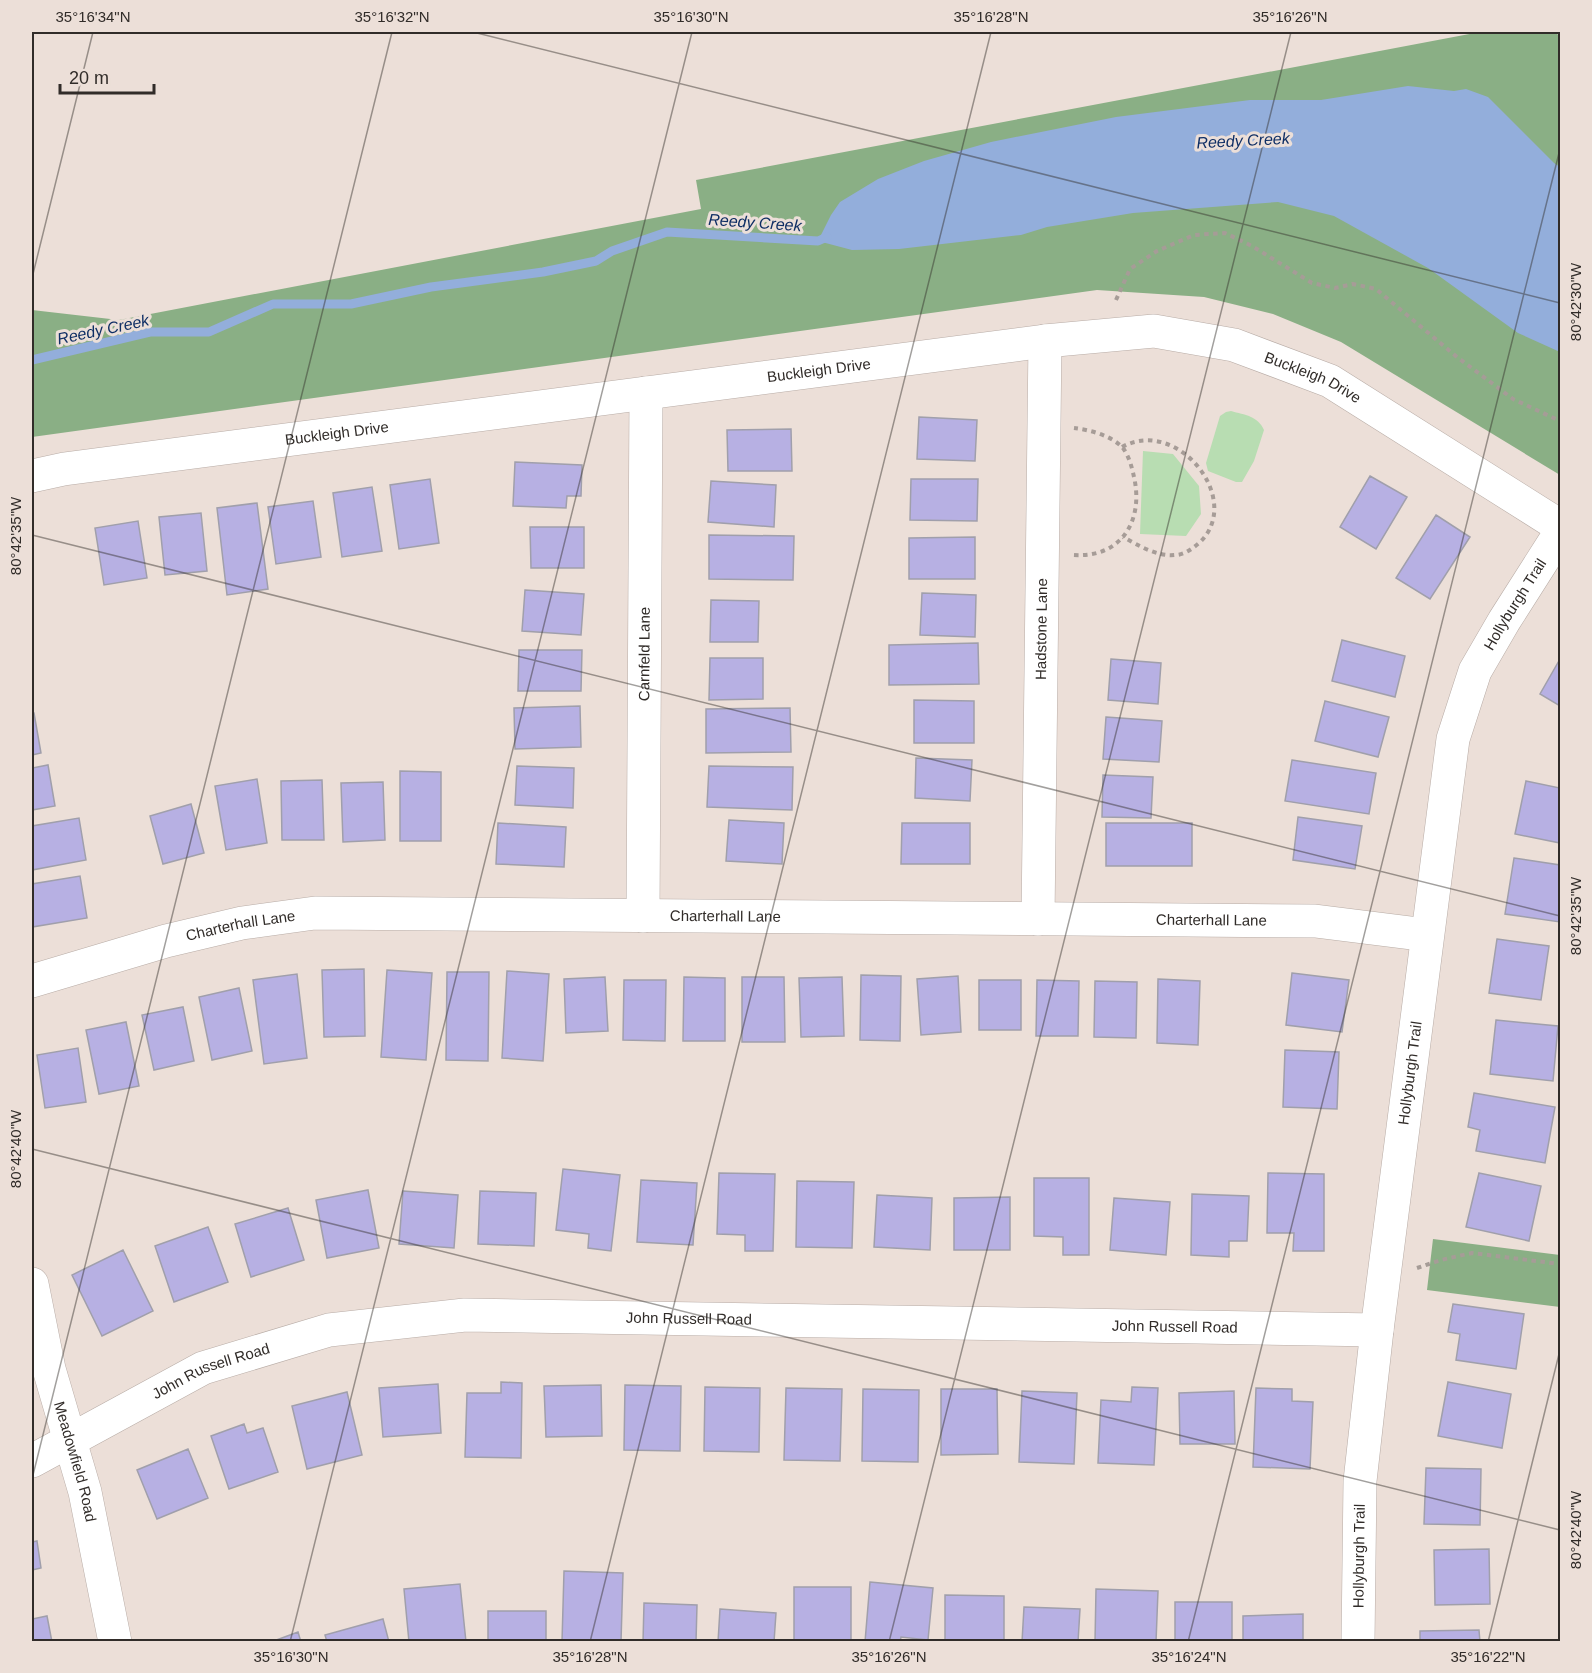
<svg xmlns="http://www.w3.org/2000/svg" width="1592" height="1673" viewBox="0 0 1592 1673" font-family="Helvetica,sans-serif">
<style>
.green{fill:#b8ddb2}
.forest{fill:#8aaf85}
.water{fill:#93aedb}
.lines{fill:none;stroke-linecap:round;stroke-linejoin:round}
.stream{stroke:#93aedb;stroke-width:9}
.building{fill:#b7b0e3;stroke:#a09fab;stroke-width:1.5}
.minor-casing{stroke:#b8aca6;stroke-width:34}
.path{stroke:#a69c97;stroke-width:4;stroke-dasharray:4.5 4.5;stroke-linecap:butt}
.minor{stroke:#fff;stroke-width:33}
.ticks{fill:none;stroke:#312c29;stroke-width:1.5;stroke-opacity:0.45}
.labels{text-anchor:middle;stroke-width:6;stroke-linejoin:round;paint-order:stroke}
.street-label{font-size:15px;fill:#312c29;stroke:#ecdfd8}
.water-label{font-size:16px;font-style:italic;fill:#0f2e64;stroke:#ecdfd8}
.neatline{fill:none;stroke:#312c29;stroke-width:2}
.ticks-label{font-size:15px;text-anchor:middle;fill:#312c29}
</style>
<rect width="100%" height="100%" fill="#ecdfd8"/>
<path class="green" d="M1231,411C1245,415 1258,416 1264,430L1254,461L1242,482H1236L1208,471L1206,463L1220,416L1226,412Z
M1143,451L1173,454L1199,486L1201,514L1186,536L1140,534Z"/>
<path class="forest" d="M1480,32H1554L1560,36V475L1341,342L1273,314L1204,297L1097,290L32,437V310L119,320L701,209L696,180Z
M1433,1239L1560,1255V1307L1427,1290Z"/>
<path class="water" d="M1408,86L1454,91L1466,89L1488,97L1554,163L1560,167V352L1518,333L1428,268L1334,216L1278,202L1133,213L1047,227L1021,235L899,249L852,250L818,241L831,215L840,202L878,179L924,161L991,142L1116,117L1250,100H1321Z"/>
<g class="lines">
<path class="stream" d="M32,360L150,332H209L273,304H351L431,287L543,272L596,261L612,251L667,232L818,241L827,237"/>
</g>
<path class="building" d="M919,417L977,420L975,461L917,459Z
M791,429L792,471H728L727,430Z
M515,462L582,465L581,496H567L566,508L513,506Z
M1370,476L1407,497L1376,549L1340,527Z
M430,479L439,543L399,549L390,485Z
M911,479H978L977,521L910,520Z
M711,481L776,485L774,527L708,522Z
M372,487L382,551L342,557L333,493Z
M313,501L321,557L276,564L268,507Z
M257,503L268,589L227,595L217,508Z
M201,513L207,571L165,575L159,517Z
M1436,515L1470,537L1430,599L1396,578Z
M138,521L147,578L104,585L95,528Z
M530,527H584V568H531Z
M709,535L794,536L793,580L709,579Z
M975,537V579H909V538Z
M525,590L584,594L581,635L522,631Z
M922,593L976,595L975,637L920,635Z
M711,600L759,601L758,642H710Z
M1342,640L1405,656L1395,697L1332,681Z
M978,643L979,684L889,685V645Z
M519,650H582L581,691H518Z
M710,658H763V699L709,700Z
M1111,659L1161,663L1158,704L1108,700Z
M1560,659V706L1540,694Z
M914,700L974,701V743H914Z
M1325,701L1389,717L1378,757L1315,741Z
M580,706L581,747L515,749L514,708Z
M790,708L791,752L706,753V709Z
M32,713H34L41,753L32,755Z
M1106,717L1162,721L1159,762L1103,759Z
M916,758L972,760L970,801L915,798Z
M1292,760L1376,773L1369,814L1285,801Z
M48,765L55,806L32,810V768Z
M517,766L574,768L573,808L515,805Z
M709,766L793,767L792,810L707,807Z
M400,771L441,772V841H400Z
M1103,775L1153,777L1151,818L1102,817Z
M257,779L267,843L226,850L215,786Z
M322,780L324,840H282L281,781Z
M1526,781L1560,788V843L1515,834Z
M383,782L385,840L343,842L341,783Z
M191,804L204,853L163,864L150,816Z
M1298,817L1362,826L1355,869L1293,860Z
M79,818L86,860L32,870V826Z
M729,820L784,823L782,864L726,861Z
M498,823L566,827L564,867L496,864Z
M902,823H970V864H901Z
M1106,823H1192V866H1106Z
M1514,858L1560,865V922L1505,914Z
M80,876L87,918L32,927V884Z
M1497,939L1549,946L1541,1000L1489,993Z
M364,969L365,1036L324,1037L322,970Z
M387,970L432,973L426,1060L381,1057Z
M507,971L549,974L543,1061L502,1058Z
M447,972H489L488,1061L446,1060Z
M1292,973L1349,980L1342,1032L1286,1025Z
M297,974L307,1058L264,1064L253,980Z
M861,975L901,976L900,1041L860,1040Z
M958,976L961,1032L921,1035L917,979Z
M605,977L608,1031L566,1033L564,979Z
M684,977L725,978V1041H683Z
M742,977H784L785,1042H742Z
M842,977L844,1036L801,1037L799,978Z
M1158,979L1200,981L1198,1045L1157,1043Z
M624,980H666L665,1041L623,1040Z
M979,980H1021V1030H979Z
M1037,980L1079,981L1078,1036H1036Z
M1095,981L1137,982L1136,1038L1094,1037Z
M239,988L252,1051L212,1060L199,997Z
M183,1007L194,1061L154,1070L142,1015Z
M1496,1020L1558,1026L1553,1081L1490,1074Z
M126,1022L139,1086L99,1094L86,1030Z
M78,1048L86,1102L45,1108L37,1055Z
M1285,1050L1339,1052L1337,1109L1283,1107Z
M1474,1093L1555,1107L1545,1163L1476,1151L1480,1130L1468,1127Z
M563,1169L620,1175L611,1251L588,1248L589,1234L556,1230Z
M719,1173L775,1174L773,1251H745V1235L717,1234Z
M1268,1173L1324,1174V1251H1293L1294,1233H1267Z
M1479,1173L1541,1186L1529,1241L1466,1227Z
M1034,1178H1089V1255H1063V1237L1034,1236Z
M641,1180L697,1183L693,1245L637,1242Z
M797,1181L854,1182L852,1248L796,1247Z
M368,1190L379,1248L327,1258L316,1200Z
M403,1191L458,1195L454,1248L399,1244Z
M480,1191L536,1193L534,1246L478,1244Z
M1192,1194L1249,1196L1247,1241H1229V1257L1191,1255Z
M877,1195L932,1198L930,1250L874,1247Z
M1010,1197V1250H954V1198Z
M1114,1198L1170,1202L1166,1255L1110,1250Z
M288,1208L304,1260L251,1277L235,1224Z
M208,1227L228,1282L174,1302L155,1246Z
M123,1250L153,1311L102,1336L72,1275Z
M1453,1304L1524,1314L1516,1369L1456,1360L1460,1334L1448,1332Z
M501,1382L522,1383L521,1458L465,1457L467,1393H501Z
M1448,1382L1511,1394L1502,1448L1438,1436Z
M438,1384L441,1433L383,1437L379,1388Z
M601,1385L602,1436L546,1437L544,1386Z
M625,1385L681,1386L680,1451L624,1450Z
M705,1387L760,1388L759,1452L704,1451Z
M1132,1387L1158,1388L1154,1465L1098,1463L1101,1400L1131,1402Z
M786,1388L842,1389L840,1461L784,1460Z
M1256,1388L1292,1389V1401L1313,1402L1310,1469L1253,1467Z
M863,1389L919,1390L918,1462L862,1461Z
M941,1389H997L998,1454L941,1455Z
M1022,1391L1077,1393L1074,1464L1019,1462Z
M1234,1391L1235,1444H1180L1179,1393Z
M347,1392L362,1455L307,1469L292,1406Z
M244,1424L247,1433L263,1428L278,1472L229,1489L211,1436Z
M188,1449L208,1498L157,1519L137,1470Z
M1426,1468L1481,1469L1480,1525L1424,1524Z
M37,1541L41,1568L32,1570V1542Z
M1489,1549L1490,1604L1435,1605L1434,1550Z
M564,1571L623,1573L621,1642H562Z
M870,1582L933,1588L928,1640L901,1637L900,1642H865Z
M460,1584L466,1642H409L404,1589Z
M794,1587H851V1642H794Z
M1096,1589L1158,1591L1156,1642H1095Z
M945,1595L1004,1596V1642H945Z
M1175,1602H1232V1642H1175Z
M644,1603L697,1605L696,1642H643Z
M1024,1607L1080,1609L1078,1642H1022Z
M720,1609L776,1613L774,1642H718Z
M488,1611H546V1642H488Z
M1303,1614V1642H1243V1616Z
M47,1616L52,1642H32V1619Z
M383,1619L389,1642H327L325,1635Z
M1479,1630L1480,1642H1420V1631Z
M298,1632L301,1642H271Z"/>
<g class="lines">
<g class="minor-casing">
<g id="minor">
<path id="s1" d="M32,476L64,469L1045,341L1154,331L1234,345L1330,381L1560,526"/>
<path id="s2" d="M643,916L646,393"/>
<path id="s3" d="M1038,919L1045,341"/>
<path id="s4" d="M32,981L166,941L242,923L315,913L1315,921L1427,935"/>
<path id="s5" d="M32,1284L49,1369L85,1492L115,1642"/>
<path id="s6" d="M32,1461L203,1368L329,1330L465,1315L1377,1330"/>
<path id="s7" d="M1358,1642L1360,1481L1377,1330L1453,739L1475,671L1504,621L1560,533"/>
</g>
</g>
<path class="path" d="M1116,300L1130,269L1157,251L1194,235L1225,233L1252,246L1312,283L1335,288L1353,284L1376,289L1457,357L1513,399L1560,421
M1122,447C1178,416 1245,501 1199,543C1192,549 1184,555 1175,555C1157,557 1138,545 1123,537
M1074,555C1121,558 1144,521 1134,477C1132,468 1129,455 1122,447C1110,435 1090,430 1074,428
M1417,1268L1441,1260L1472,1253L1560,1264"/>
<use href="#minor" class="minor"/>
</g>
<path class="ticks" d="M473,32L1560,303M32,278L93,32M32,535L1560,916M32,1149L1560,1530M32,1479L392,32M290,1642L692,32M590,1642L991,32M889,1642L1291,32M1188,1642L1560,149M1488,1642L1560,1350"/>
<g class="labels">
<g class="street-label">
<text dy="5" stroke="none"><textPath href="#s1" startOffset="794">Buckleigh Drive</textPath></text>
<text dy="5" stroke="none"><textPath href="#s1" startOffset="1298">Buckleigh Drive</textPath></text>
<text dy="5" stroke="none"><textPath href="#s1" startOffset="308">Buckleigh Drive</textPath></text>
<text dy="5" stroke="none"><textPath href="#s7" startOffset="1058">Hollyburgh Trail</textPath></text>
<text dy="5" stroke="none"><textPath href="#s3" startOffset="290">Hadstone Lane</textPath></text>
<text dy="5" stroke="none"><textPath href="#s2" startOffset="262">Carnfeld Lane</textPath></text>
<text dy="5" stroke="none"><textPath href="#s4" startOffset="702">Charterhall Lane</textPath></text>
<text dy="5" stroke="none"><textPath href="#s4" startOffset="1188">Charterhall Lane</textPath></text>
<text dy="5" stroke="none"><textPath href="#s4" startOffset="216">Charterhall Lane</textPath></text>
<text dy="5" stroke="none"><textPath href="#s7" startOffset="572">Hollyburgh Trail</textPath></text>
<text dy="5" stroke="none"><textPath href="#s6" startOffset="687">John Russell Road</textPath></text>
<text dy="5" stroke="none"><textPath href="#s6" startOffset="1173">John Russell Road</textPath></text>
<text dy="5" stroke="none"><textPath href="#s6" startOffset="201">John Russell Road</textPath></text>
<text dy="5" stroke="none"><textPath href="#s5" startOffset="183">Meadowfield Road</textPath></text>
<text dy="5" stroke="none"><textPath href="#s7" startOffset="86">Hollyburgh Trail</textPath></text>
</g>
<g class="water-label">
<text transform="translate(1243 140) rotate(-3)" y="6">Reedy Creek</text>
<text transform="translate(755 222) rotate(4)" y="6">Reedy Creek</text>
<text transform="translate(103 329) rotate(-12)" y="6">Reedy Creek</text>
</g>
</g>
<rect width="1592" height="1673" fill="none" stroke="#ecdfd8" stroke-width="66"/>
<path d="M60 84v9h94v-9" fill="none" stroke="#312c29" stroke-width="3"/>
<text x="69" y="84" font-size="18" fill="#312c29" stroke="#ecdfd8" stroke-width="4.5" paint-order="stroke">20 m</text>
<rect x="33" y="33" width="1526" height="1607" class="neatline"/>
<g class="ticks-label">
<text x="93" y="22">35°16'34"N</text>
<text x="392" y="22">35°16'32"N</text>
<text x="691" y="22">35°16'30"N</text>
<text x="991" y="22">35°16'28"N</text>
<text x="1290" y="22">35°16'26"N</text>
<text transform="translate(1576 302) rotate(-90)" y="5">80°42'30"W</text>
<text transform="translate(16 536) rotate(-90)" y="5">80°42'35"W</text>
<text transform="translate(1576 916) rotate(-90)" y="5">80°42'35"W</text>
<text transform="translate(16 1149) rotate(-90)" y="5">80°42'40"W</text>
<text transform="translate(1576 1530) rotate(-90)" y="5">80°42'40"W</text>
<text x="291" y="1662">35°16'30"N</text>
<text x="590" y="1662">35°16'28"N</text>
<text x="889" y="1662">35°16'26"N</text>
<text x="1189" y="1662">35°16'24"N</text>
<text x="1488" y="1662">35°16'22"N</text>
</g>
</svg>
